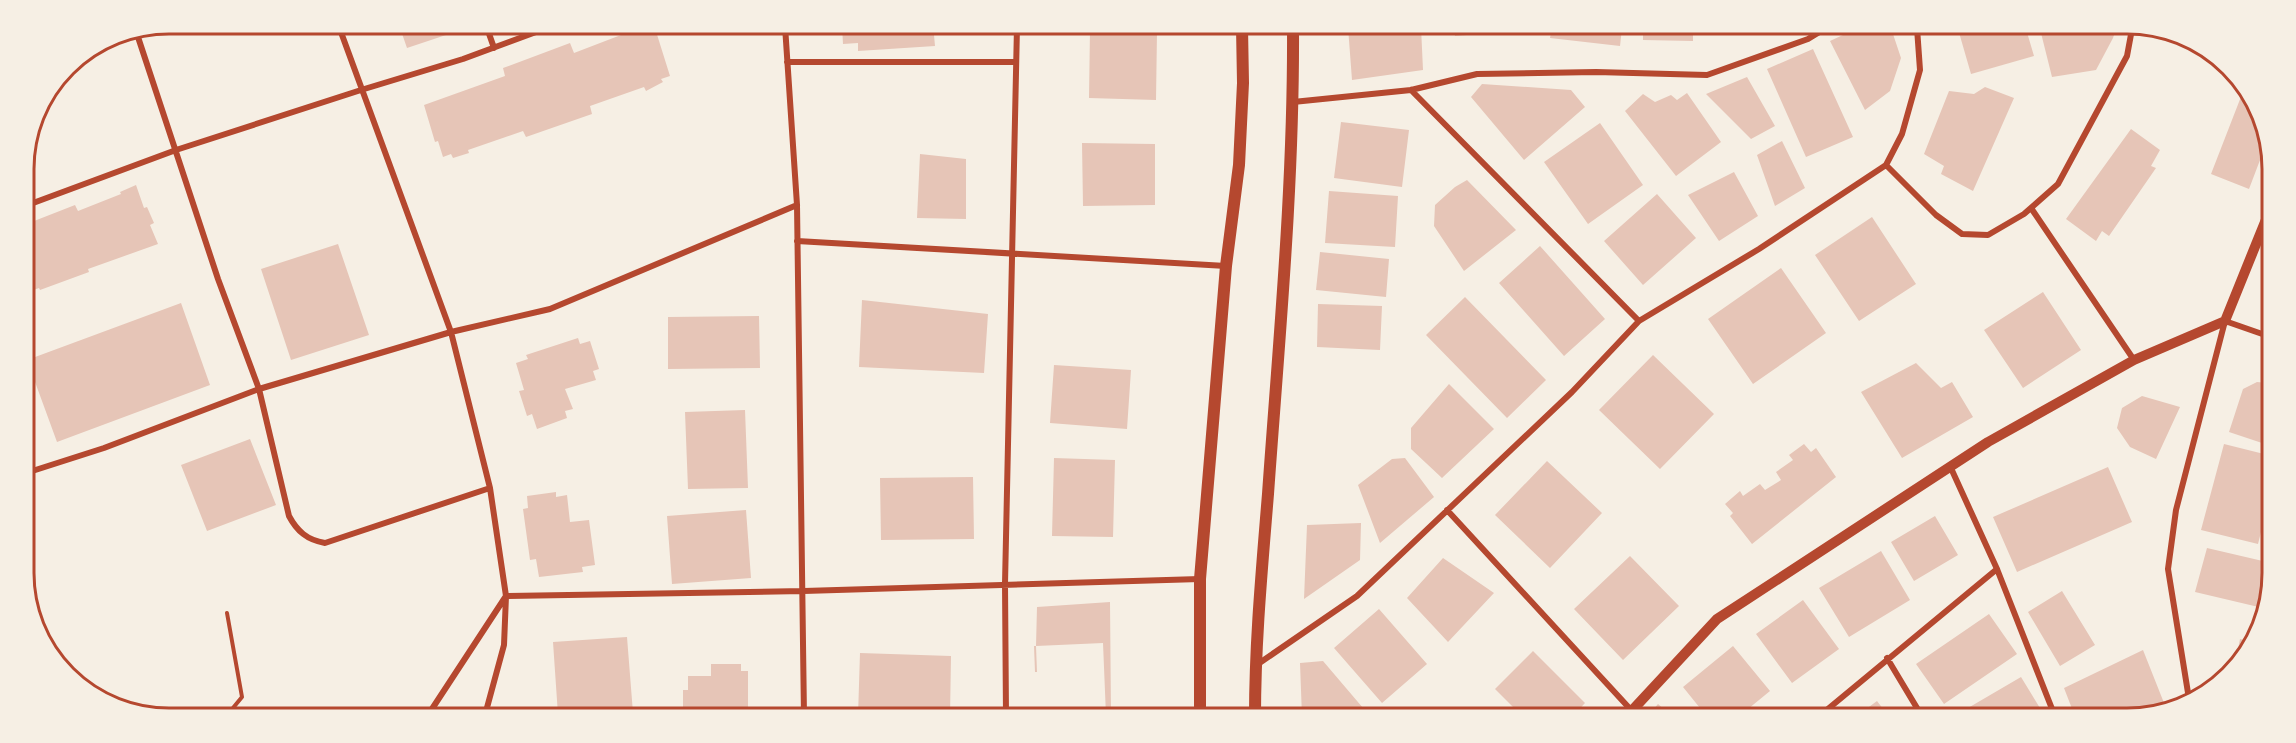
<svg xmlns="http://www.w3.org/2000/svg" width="2296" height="743" viewBox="0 0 2296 743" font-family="'Work Sans',sans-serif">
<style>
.building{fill:#e6c5b7}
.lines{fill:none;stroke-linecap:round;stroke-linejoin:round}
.path{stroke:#b5482f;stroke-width:4}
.minor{stroke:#b5482f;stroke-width:6}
.tertiary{stroke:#b5482f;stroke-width:10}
.secondary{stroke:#b5482f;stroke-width:12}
.rim{fill:none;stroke:#b5482f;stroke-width:3}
</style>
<rect width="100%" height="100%" fill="#f6efe4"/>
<path class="building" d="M399,25H469L470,27L407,48Z
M647,25H654L670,76L661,79L663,82L646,91L644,87L590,106L592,114L526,137L523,131L468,150L469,153L453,158L451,154L443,157L438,141L435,142L424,105L505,76L503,68L570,43L574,53Z
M842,26H942L943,34L934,35L935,46L858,51V43L843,44Z
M1348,27H1421L1423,70L1352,80Z
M1454,27H1539V29L1455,36Z
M1552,27L1622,28L1620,46L1550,38Z
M1643,28H1693V41L1643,40Z
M1858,28H1891L1901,58L1890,91L1865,110L1830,41Z
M1958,29H2026L2034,56L1971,74Z
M2040,29H2116L2113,38L2096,70L2052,77Z
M1090,30L1157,32L1156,100L1089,98Z
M1813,49L1853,137L1806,157L1767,69Z
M1747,77L1775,126L1751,139L1706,94Z
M1482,84L1571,90L1585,107L1524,160L1471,97Z
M1985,87L2014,98L1973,191L1941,174L1944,166L1924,154L1949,91L1974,94Z
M2244,89L2268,139L2249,189L2211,174Z
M1687,93L1721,142L1676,176L1625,111L1643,94L1655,102L1671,95L1677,100Z
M1341,122L1409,130L1402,187L1334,178Z
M1600,123L1643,185L1588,224L1544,162Z
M2131,129L2160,150L2151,166L2156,168L2109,236L2102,231L2096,241L2066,219Z
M1782,141L1805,188L1775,206L1757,155Z
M1082,143L1155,144V205L1083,206Z
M920,154L966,159V219L917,218Z
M1734,172L1758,216L1719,241L1688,195Z
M1467,180L1516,230L1464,271L1434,226L1435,205L1455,187Z
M136,185L144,208L147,207L154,223L150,225L158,244L88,269L89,272L40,290L39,288L25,293V231L32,228L29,223L75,205L78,211L121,194L120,192Z
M1329,191L1398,196L1395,247L1325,243Z
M1657,194L1696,238L1643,285L1604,241Z
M1872,217L1916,284L1859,321L1815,255Z
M338,244L369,335L291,360L261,269Z
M1540,246L1605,319L1564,356L1499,283Z
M1320,252L1389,259L1386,297L1316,290Z
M1781,268L1826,333L1753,384L1708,319Z
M2043,292L2081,350L2023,388L1984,330Z
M1465,297L1546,380L1507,418L1426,335Z
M862,300L988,314L984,373L859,367Z
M181,303L210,385L57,442L27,360Z
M1318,304L1382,306L1380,350L1317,347Z
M759,316L760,368L668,369V317Z
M578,338L580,344L590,341L599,369L593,371L596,380L565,389L573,409L565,411L567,418L537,429L532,414L527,416L519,391L524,390L516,363L528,359L526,355Z
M1653,355L1714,414L1660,469L1599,410Z
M1916,363L1941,388L1952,382L1973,417L1902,458L1861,392Z
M1054,365L1131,370L1127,429L1050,423Z
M2257,382L2268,383V445L2229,432L2243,389Z
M1449,384L1494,429L1442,478L1411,449V428Z
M2142,396L2180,407L2156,459L2130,447L2117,428L2122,408Z
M745,410L748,488L688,489L685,412Z
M250,439L276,505L207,531L181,465Z
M1804,444L1811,452L1816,448L1836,477L1752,544L1730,516L1733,513L1725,504L1740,491L1743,496L1760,484L1765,490L1781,480L1776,472L1793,460L1789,455Z
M2224,444L2268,455L2267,508L2258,544L2201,530Z
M1054,458L1115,460L1113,537L1052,536Z
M1405,458L1434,497L1380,543L1358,485L1392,459Z
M1547,461L1602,513L1550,568L1495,515Z
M2108,467L2132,522L2017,572L1993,517Z
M973,477L974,539L881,540L880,478Z
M556,492V497L567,495L570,522L589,520L595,565L582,567L583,572L539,577L536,559L530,560L523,509L528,508L527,496Z
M746,510L751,578L672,584L667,516Z
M1935,516L1958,555L1914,581L1891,542Z
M1361,523L1360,560L1304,599L1307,525Z
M2207,548L2267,562V609L2195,592Z
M1881,551L1910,600L1849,637L1819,588Z
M1630,556L1679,606L1623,660L1574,609Z
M1443,558L1494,593L1448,642L1407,598Z
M2062,591L2095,645L2060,666L2028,612Z
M1803,600L1839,649L1792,683L1756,634Z
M1110,602L1111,716H1106L1103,643L1036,646L1037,607Z
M1379,609L1427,664L1382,703L1334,648Z
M1989,614L2017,654L1944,704L1916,664Z
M627,637L633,713L558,715L553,642Z
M2240,639L2253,642L2247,655L2234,669Z
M1034,646H1036L1037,672H1035Z
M1733,646L1770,691L1737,718H1708L1683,687Z
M2143,650L2166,708L2136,719H2076L2064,688Z
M1533,651L1585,703L1572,717H1523L1495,689Z
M860,653L951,656L950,716H858Z
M1323,661L1369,715V717H1302L1300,663Z
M711,664H741V671H748V715H683V690H688V676H711Z
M2021,677L2046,718H1958L1956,715Z
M1877,701L1890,718H1854Z
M1658,704L1674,718H1646Z"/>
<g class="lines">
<path class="path" d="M227,613L242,697L228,714
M287,714L290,712L293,714"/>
<path class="minor" d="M338,24L451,332L490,488L506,596L428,715
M486,25L494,48
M785,26L797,205L804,716
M136,31L218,279L259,389L289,516C297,531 307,540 325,543L490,488
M787,62H1016
M1411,90L1639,321
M1293,102L1411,90L1477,74L1596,72L1707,75L1808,39L1826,28
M1886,165L1936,215L1962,234L1988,235L2024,214L2058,184L2127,56L2132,29
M25,206L176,150L361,90L463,59L555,25
M2031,208L2134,360
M797,241L1226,266
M1950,466L1997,569L2056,719
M26,473L104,448L259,389L451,332L550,309L797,205
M1447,510L1632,711
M1887,658L1923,718
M1258,664L1357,596L1572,392L1639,321L1759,249L1886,165L1902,134L1920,70L1917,28
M2189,699L2168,569L2176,510L2225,321L2268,336
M485,715L504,645L506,596L804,591L1200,579
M1006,716L1005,584L1017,26
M1817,718L1997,569"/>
<path class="tertiary" d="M1626,717L1717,619L1988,442L2134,360L2225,321L2269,212"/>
<path class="secondary" d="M1200,716V579L1226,266L1239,165L1243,83L1242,27
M1255,717C1255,642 1262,568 1268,494C1279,339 1294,183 1293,27"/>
</g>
<path d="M0 0H2296V743H0ZM169 34H2127A135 135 0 0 1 2262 169V573A135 135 0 0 1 2127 708H169A135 135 0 0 1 34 573V169A135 135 0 0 1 169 34Z" fill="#f6efe4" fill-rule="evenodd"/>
<path class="rim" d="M169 34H2127A135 135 0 0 1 2262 169V573A135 135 0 0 1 2127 708H169A135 135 0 0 1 34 573V169A135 135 0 0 1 169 34Z"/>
</svg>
